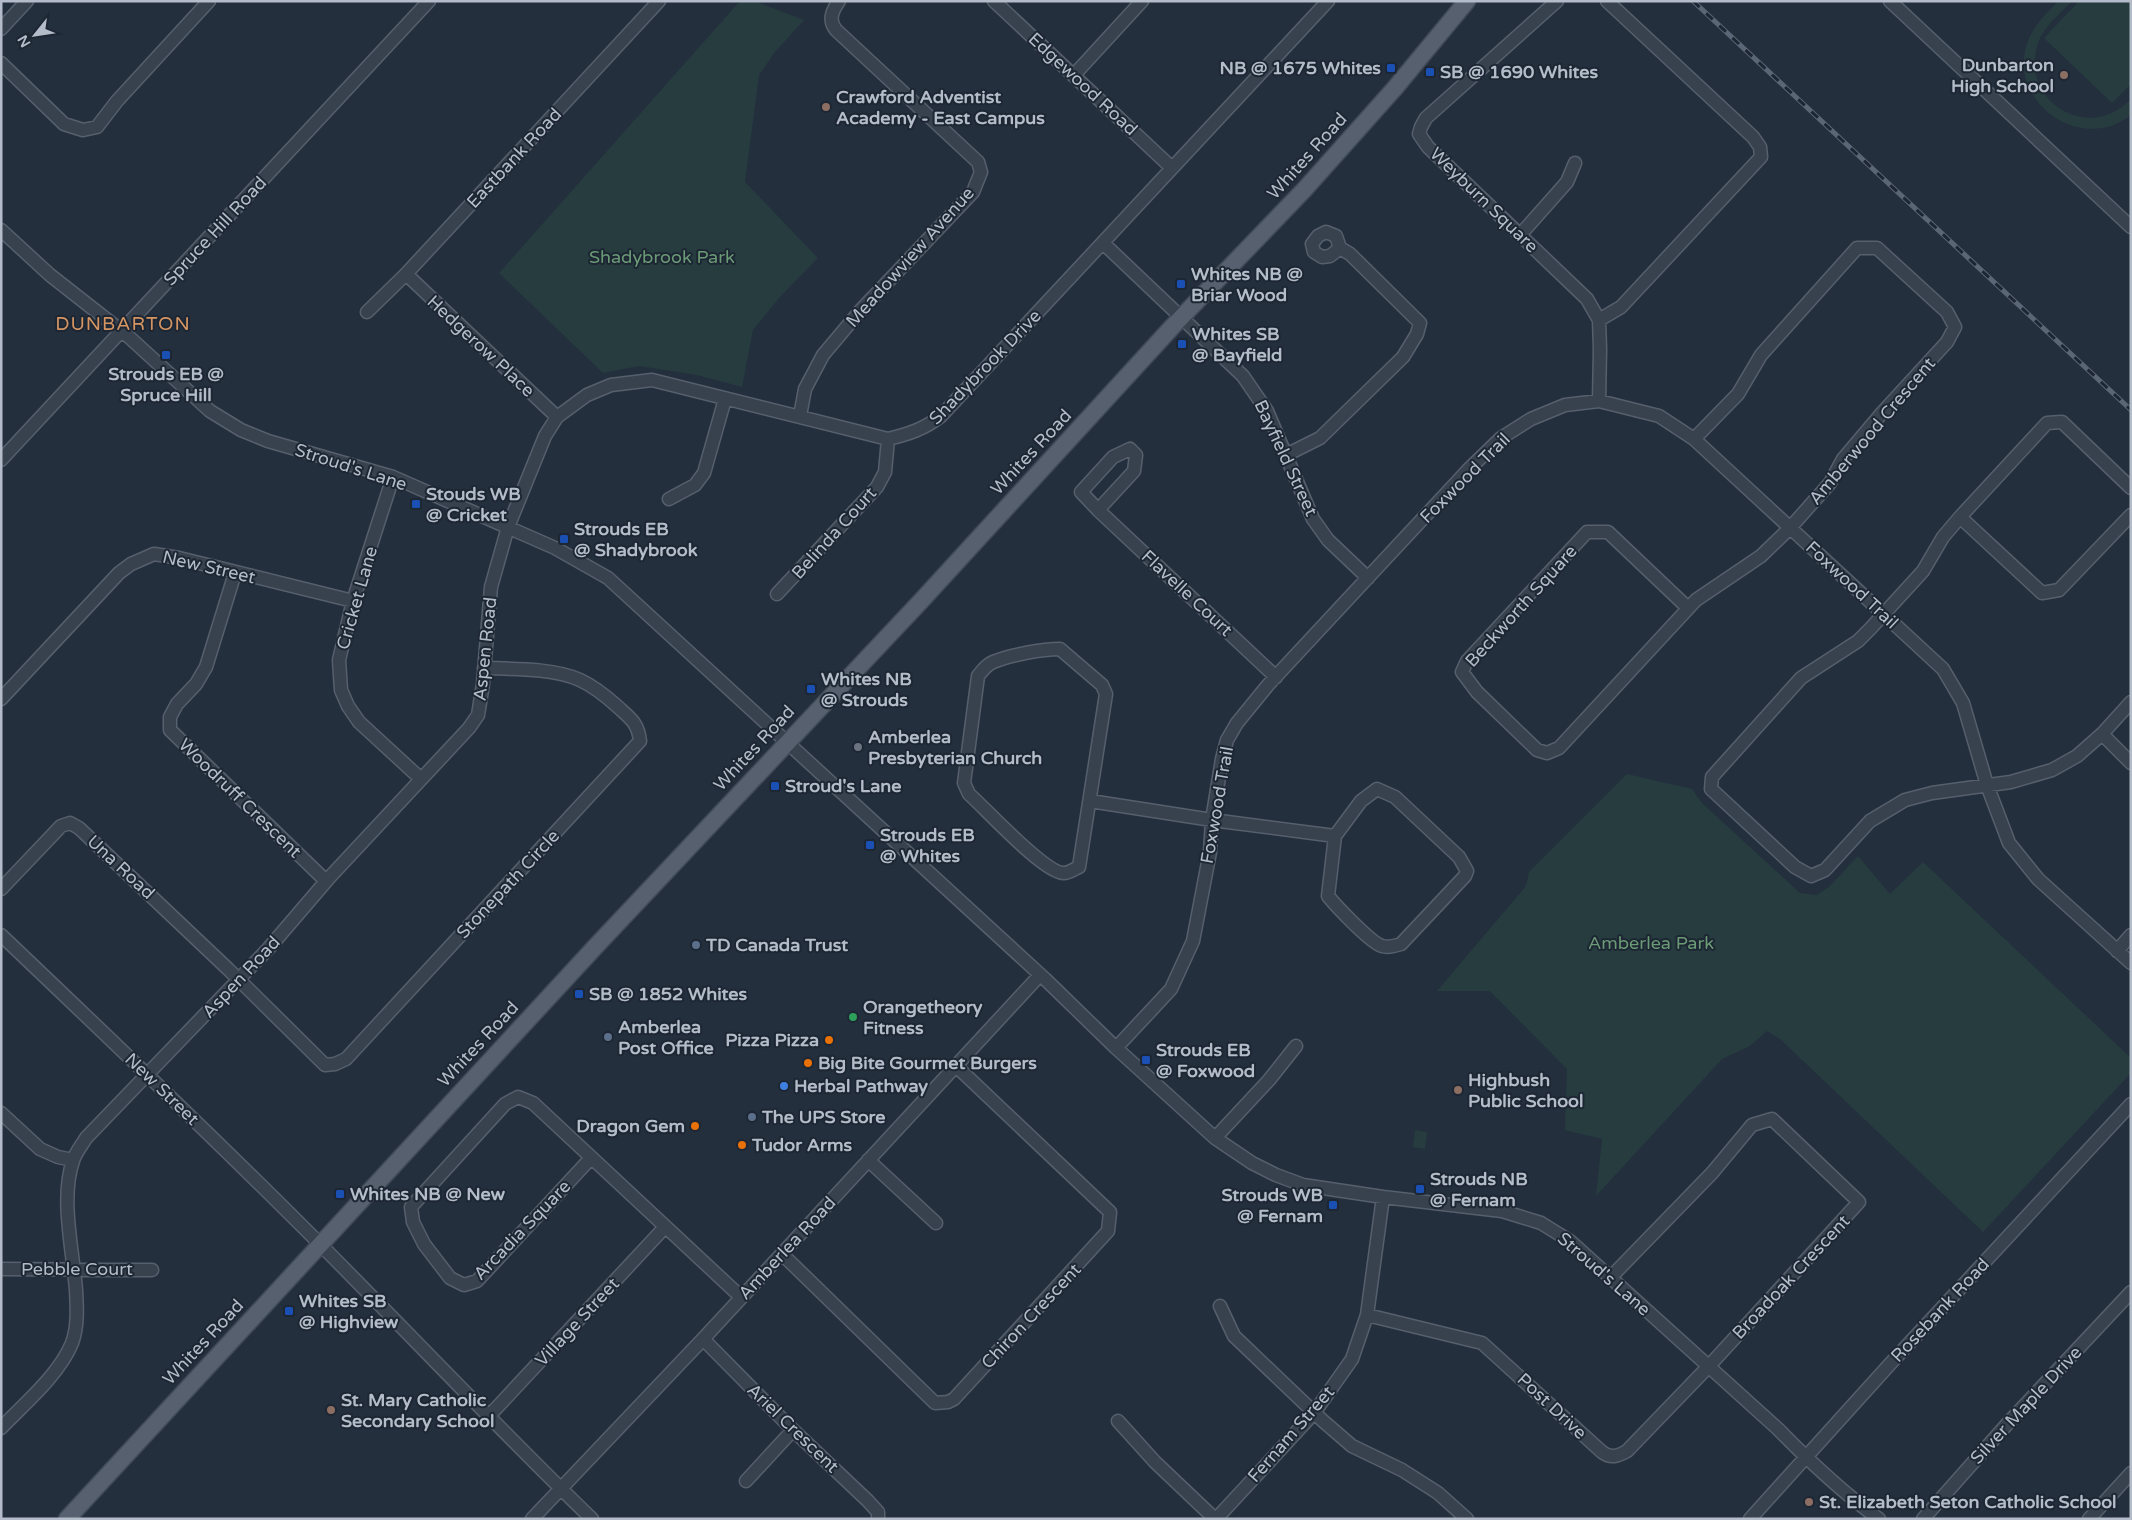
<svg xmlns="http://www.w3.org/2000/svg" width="2132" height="1520" viewBox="0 0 2132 1520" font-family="'Varela Round',sans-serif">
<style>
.green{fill:#263c3f}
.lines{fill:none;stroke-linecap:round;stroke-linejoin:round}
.minor-casing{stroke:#565f6c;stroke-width:15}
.major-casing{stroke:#414a57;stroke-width:19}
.minor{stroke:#38414e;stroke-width:12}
.major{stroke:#56606e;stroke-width:16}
.rail-casing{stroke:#5a6575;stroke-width:5}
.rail{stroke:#1d2633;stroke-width:3;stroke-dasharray:9;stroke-linecap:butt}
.transit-dot{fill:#1a4fb4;stroke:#1d2633;stroke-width:2}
.education-dot{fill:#8d6e63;stroke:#1d2633;stroke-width:2}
.worship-dot{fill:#6b7280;stroke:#1d2633;stroke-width:2}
.service-dot{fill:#5c6f8a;stroke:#1d2633;stroke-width:2}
.leisure-dot{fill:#2e9e5b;stroke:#1d2633;stroke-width:2}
.food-dot{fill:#e8710a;stroke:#1d2633;stroke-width:2}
.shop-dot{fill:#3f7fe0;stroke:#1d2633;stroke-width:2}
.labels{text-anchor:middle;stroke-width:4;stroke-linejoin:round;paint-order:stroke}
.poi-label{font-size:18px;font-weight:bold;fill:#b4bcc9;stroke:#1d2633;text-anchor:start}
.street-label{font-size:18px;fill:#b4bcc9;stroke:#1d2633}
.park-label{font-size:18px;fill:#6b9a76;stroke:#1d2633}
.neighbourhood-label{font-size:19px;letter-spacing:1px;fill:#d59563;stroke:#1d2633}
</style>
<rect width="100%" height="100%" fill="#242f3e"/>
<path class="green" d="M740,1H754L804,20L775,52L759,75L745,182L818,258L779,298L753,330L742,387L697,375L639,366L603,373L499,273Z
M2058,1H2072C2060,14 2044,26 2038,43C2019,101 2088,144 2131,99V115C2081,155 2005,101 2028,41C2034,25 2046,14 2058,1Z
M2079,1H2131V84L2112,103L2044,38Z
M1627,774L1692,789L1702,803L1800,893L1817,895L1829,887L1858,856L1890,894L1923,862L2131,1058V1073L1983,1232L1780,1039L1767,1031L1750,1046L1722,1059L1596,1196L1602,1139L1565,1130L1567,1069L1490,991H1437L1526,886L1529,872Z
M1415,1130L1427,1132L1425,1149L1413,1147Z"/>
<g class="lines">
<g class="minor-casing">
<path id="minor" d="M994,1L1172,168
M1557,1L1426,118L1421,127L1419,134L1428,147L1587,299L1599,320L1600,349L1599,401
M1890,1L2131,227
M1,29L27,1
M1,63L64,124L83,130L97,127L117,101L209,1
M1074,75L1142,1
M1,230L50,275L129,337L210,411L241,430L268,441L393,477L555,548L608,578L1045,979L1116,1048L1215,1138L1252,1163L1276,1175L1303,1185L1383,1197L1502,1211L1541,1223L1570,1241L1778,1429C1810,1462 1842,1492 1879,1519
M1520,235L1567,182L1575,163
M1103,243L1243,376L1267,411L1313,519L1328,540L1368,578
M406,274L557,417
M367,312L406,274L659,1
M1599,320L1621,307L1761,157L1760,147L1753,137L1607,1
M800,416L805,389L823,355L860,311L973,192L981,172L978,162L836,30C828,20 832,11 839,1
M1286,455L1320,438L1403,357L1417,334L1420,323L1350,254L1340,248L1336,236L1326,232L1318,236L1312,244L1314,252L1322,257L1330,256L1340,248
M1,460L429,1
M393,477L353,601L339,660L341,690L348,706L359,722L421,779
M2131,488L2062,422L2047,423L1960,517L2042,593L2059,590L2131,515
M669,499L695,485L704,473L725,399
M1098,510L1134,471L1136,455L1130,449L1113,457L1081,492L1098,510L1276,677
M1960,517L1943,537L1923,571L1870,629L1858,641L1801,678L1712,777L1711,789L1795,867L1811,876L1825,870L1870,821L1905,800L1932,793L2011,782L2052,770L2077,756L2102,734L2131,702
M235,573L206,667L196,684L177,704L170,717V730L326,881
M777,594L877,487L885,472L888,439
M1688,608L1608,532H1587L1467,661L1462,672L1477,692L1537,750L1547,753L1559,748L1696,600L1761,556L1790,528L1830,483L1843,459L1881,414L1947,342L1955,327L1947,312L1877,248H1857L1761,355L1738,394L1694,439
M1060,649L1102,685L1106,694L1079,867C1074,869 1069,873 1064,873C1045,874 986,809 969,794L964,783L978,676C982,671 986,665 993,662C1010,655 1042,649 1060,649Z
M1,699L119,573L131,564L154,554L179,558L353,601
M2102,734L2131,763
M1377,789L1395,797L1459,857L1467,871L1465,876L1401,944C1395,946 1388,948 1382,946C1371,943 1336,906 1328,896L1335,836L1361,801Z
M1090,801L1212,820L1335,836
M1,889L61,826L70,823L79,828L228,969L325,1065L335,1064L346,1059L640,741C638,723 631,719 618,707C607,697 593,686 580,680C554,668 512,669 484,668
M1,935C103,1032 205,1129 304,1228C401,1325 494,1424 592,1519
M2117,951L2131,935
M1116,1048L1171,989L1193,941L1210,852L1212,820L1222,759L1227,740L1237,723L1268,685L1468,470L1501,438L1531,419L1565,405L1599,401L1659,416L1694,439L1943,669L1963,703L1987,785L2009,843L2038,879L2131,963
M1,1113L40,1149L58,1157L73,1160
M1215,1138L1269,1080L1296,1046
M591,1158L477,1281L464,1285L450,1278L424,1244L413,1222L411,1207L505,1104L518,1097L533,1103L741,1297
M868,1160L936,1223
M782,1254L935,1403L948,1402L954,1399L1108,1231L1110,1212L955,1065
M1,1269L152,1270
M1220,1306L1234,1336L1323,1421L1352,1446L1402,1470L1438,1493L1467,1519
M1367,1315L1482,1343L1602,1452C1611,1459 1618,1456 1627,1451L1709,1366L1859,1202L1772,1119L1752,1125L1712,1173L1610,1278
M703,1339L793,1430L868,1501L878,1512V1519
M489,1416L665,1227
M1118,1421L1155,1462L1215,1519
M1,1428C24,1404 59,1375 72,1343C78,1327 77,1308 76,1290C73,1251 60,1198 73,1161C75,1153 82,1145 86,1138L268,949L328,879L469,728L478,715L483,684L491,587L508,527L545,436L557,417L587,395L611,385L652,380L888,439C909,434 924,429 941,416L1328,1
M746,1481L793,1430
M532,1519L703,1339L1040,975
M1216,1519L1314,1413L1352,1359L1367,1315L1383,1197
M1750,1519L1890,1364L2131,1104
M1923,1519L2009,1422L2131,1292
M2089,1519L2131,1473"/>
</g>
<g class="major-casing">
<path id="major" d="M67,1519L596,946L921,601L1173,326L1304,190L1395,88L1467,1"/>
</g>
<use href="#minor" class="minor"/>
<use href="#major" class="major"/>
<g class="rail-casing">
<path id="rail" d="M1693,1L2131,410"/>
</g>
<use href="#rail" class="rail"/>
</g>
<g class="transit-dot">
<rect x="1386" y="63" width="10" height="10" rx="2.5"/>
<rect x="1425" y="67" width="10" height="10" rx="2.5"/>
<rect x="1176" y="279" width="10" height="10" rx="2.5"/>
<rect x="1177" y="339" width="10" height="10" rx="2.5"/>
<rect x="161" y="350" width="10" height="10" rx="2.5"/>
<rect x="411" y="499" width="10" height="10" rx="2.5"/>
<rect x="559" y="534" width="10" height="10" rx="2.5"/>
<rect x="806" y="684" width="10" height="10" rx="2.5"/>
<rect x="770" y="781" width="10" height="10" rx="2.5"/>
<rect x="865" y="840" width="10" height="10" rx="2.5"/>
<rect x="574" y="989" width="10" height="10" rx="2.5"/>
<rect x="1141" y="1055" width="10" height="10" rx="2.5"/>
<rect x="1415" y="1184" width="10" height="10" rx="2.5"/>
<rect x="335" y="1189" width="10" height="10" rx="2.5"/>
<rect x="1328" y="1200" width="10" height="10" rx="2.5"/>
<rect x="284" y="1306" width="10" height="10" rx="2.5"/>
</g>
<g class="education-dot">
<circle cx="2064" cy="75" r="5"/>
<circle cx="826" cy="107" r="5"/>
<circle cx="1458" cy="1090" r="5"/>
<circle cx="331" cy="1410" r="5"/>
<circle cx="1809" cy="1502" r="5"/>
</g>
<circle class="worship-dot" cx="858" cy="747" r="5"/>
<g class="service-dot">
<circle cx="696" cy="945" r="5"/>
<circle cx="608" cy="1037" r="5"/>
<circle cx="752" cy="1117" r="5"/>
</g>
<circle class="leisure-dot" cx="853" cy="1017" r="5"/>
<g class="food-dot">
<circle cx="829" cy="1040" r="5"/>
<circle cx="808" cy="1063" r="5"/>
<circle cx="695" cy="1126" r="5"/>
<circle cx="742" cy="1145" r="5"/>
</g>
<circle class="shop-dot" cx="784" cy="1086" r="5"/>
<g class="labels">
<g class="poi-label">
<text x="2054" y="71" text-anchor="end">Dunbarton<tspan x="2054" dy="21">High School</tspan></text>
<text x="1381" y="74" text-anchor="end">NB @ 1675 Whites</text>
<text x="1440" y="78">SB @ 1690 Whites</text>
<text x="836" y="103">Crawford Adventist<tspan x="836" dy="21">Academy - East Campus</tspan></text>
<text x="1191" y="280">Whites NB @<tspan x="1191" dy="21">Briar Wood</tspan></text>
<text x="1192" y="340">Whites SB<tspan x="1192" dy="21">@ Bayfield</tspan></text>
<text x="166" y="380" text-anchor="middle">Strouds EB @<tspan x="166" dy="21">Spruce Hill</tspan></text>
<text x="426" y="500">Stouds WB<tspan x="426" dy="21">@ Cricket</tspan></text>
<text x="574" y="535">Strouds EB<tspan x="574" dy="21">@ Shadybrook</tspan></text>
<text x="821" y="685">Whites NB<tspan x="821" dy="21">@ Strouds</tspan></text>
<text x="868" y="743">Amberlea<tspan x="868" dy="21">Presbyterian Church</tspan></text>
<text x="785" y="792">Stroud's Lane</text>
<text x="880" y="841">Strouds EB<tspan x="880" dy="21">@ Whites</tspan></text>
<text x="706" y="951">TD Canada Trust</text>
<text x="589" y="1000">SB @ 1852 Whites</text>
<text x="863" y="1013">Orangetheory<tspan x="863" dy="21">Fitness</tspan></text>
<text x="618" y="1033">Amberlea<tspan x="618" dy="21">Post Office</tspan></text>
<text x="819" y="1046" text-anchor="end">Pizza Pizza</text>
<text x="1156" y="1056">Strouds EB<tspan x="1156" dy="21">@ Foxwood</tspan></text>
<text x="818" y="1069">Big Bite Gourmet Burgers</text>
<text x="1468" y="1086">Highbush<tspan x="1468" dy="21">Public School</tspan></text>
<text x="794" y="1092">Herbal Pathway</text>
<text x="762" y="1123">The UPS Store</text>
<text x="685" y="1132" text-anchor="end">Dragon Gem</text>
<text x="752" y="1151">Tudor Arms</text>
<text x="1430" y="1185">Strouds NB<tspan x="1430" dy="21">@ Fernam</tspan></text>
<text x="350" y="1200">Whites NB @ New</text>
<text x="1323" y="1201" text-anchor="end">Strouds WB<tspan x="1323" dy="21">@ Fernam</tspan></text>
<text x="299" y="1307">Whites SB<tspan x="299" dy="21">@ Highview</tspan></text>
<text x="341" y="1406">St. Mary Catholic<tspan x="341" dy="21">Secondary School</tspan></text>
<text x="1819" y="1508">St. Elizabeth Seton Catholic School</text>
</g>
<g class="street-label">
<text transform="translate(1083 84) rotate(43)" y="6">Edgewood Road</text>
<text transform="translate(1307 156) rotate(-48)" y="6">Whites Road</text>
<text transform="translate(514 158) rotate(-47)" y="6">Eastbank Road</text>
<text transform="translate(1484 200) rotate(44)" y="6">Weyburn Square</text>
<text transform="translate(215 231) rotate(-47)" y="6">Spruce Hill Road</text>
<text transform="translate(910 257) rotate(-48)" y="6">Meadowview Avenue</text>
<text transform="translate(481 346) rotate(43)" y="6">Hedgerow Place</text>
<text transform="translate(985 367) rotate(-46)" y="6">Shadybrook Drive</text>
<text transform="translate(1872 431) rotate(-50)" y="6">Amberwood Crescent</text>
<text transform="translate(1031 452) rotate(-47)" y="6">Whites Road</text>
<text transform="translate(1286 458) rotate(65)" y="6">Bayfield Street</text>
<text transform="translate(351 467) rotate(18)" y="6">Stroud's Lane</text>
<text transform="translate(1465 478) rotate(-45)" y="6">Foxwood Trail</text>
<text transform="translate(834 533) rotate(-48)" y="6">Belinda Court</text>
<text transform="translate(209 567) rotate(13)" y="6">New Street</text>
<text transform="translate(1852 585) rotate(43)" y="6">Foxwood Trail</text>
<text transform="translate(1187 593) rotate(43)" y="6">Flavelle Court</text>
<text transform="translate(357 598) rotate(-74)" y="6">Cricket Lane</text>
<text transform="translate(1521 606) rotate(-48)" y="6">Beckworth Square</text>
<text transform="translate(485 649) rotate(-84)" y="6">Aspen Road</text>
<text transform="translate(754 748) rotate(-47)" y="6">Whites Road</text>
<text transform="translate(240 798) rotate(44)" y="6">Woodruff Crescent</text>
<text transform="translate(1217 805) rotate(-80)" y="6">Foxwood Trail</text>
<text transform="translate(121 867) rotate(43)" y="6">Una Road</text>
<text transform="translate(508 884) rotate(-47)" y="6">Stonepath Circle</text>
<text transform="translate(241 977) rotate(-47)" y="6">Aspen Road</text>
<text transform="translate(478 1044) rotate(-47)" y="6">Whites Road</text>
<text transform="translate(162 1089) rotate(44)" y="6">New Street</text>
<text transform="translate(522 1230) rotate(-46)" y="6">Arcadia Square</text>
<text transform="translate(787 1248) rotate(-47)" y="6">Amberlea Road</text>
<text x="77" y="1275">Pebble Court</text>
<text transform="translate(1604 1274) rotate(41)" y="6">Stroud's Lane</text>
<text transform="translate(1791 1277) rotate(-47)" y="6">Broadoak Crescent</text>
<text transform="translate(1940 1310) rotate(-47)" y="6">Rosebank Road</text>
<text transform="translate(1031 1316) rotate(-47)" y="6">Chiron Crescent</text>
<text transform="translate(577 1322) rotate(-47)" y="6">Village Street</text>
<text transform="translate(203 1342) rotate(-47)" y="6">Whites Road</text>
<text transform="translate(2026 1405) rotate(-47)" y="6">Silver Maple Drive</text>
<text transform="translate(1552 1406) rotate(43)" y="6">Post Drive</text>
<text transform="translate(793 1428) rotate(44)" y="6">Ariel Crescent</text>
<text transform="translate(1291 1434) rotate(-49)" y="6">Fernam Street</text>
</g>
<g class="park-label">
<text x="662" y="263">Shadybrook Park</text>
<text x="1651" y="949">Amberlea Park</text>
</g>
<g class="neighbourhood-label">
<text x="123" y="330">DUNBARTON</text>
</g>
</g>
<rect width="2132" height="1520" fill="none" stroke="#b4bcc9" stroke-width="5"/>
<g transform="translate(35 35) rotate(240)" stroke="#1d2633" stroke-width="4" paint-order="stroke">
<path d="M0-4L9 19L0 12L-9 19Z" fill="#b4bcc9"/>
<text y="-8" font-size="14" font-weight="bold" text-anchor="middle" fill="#b4bcc9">N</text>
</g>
</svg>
